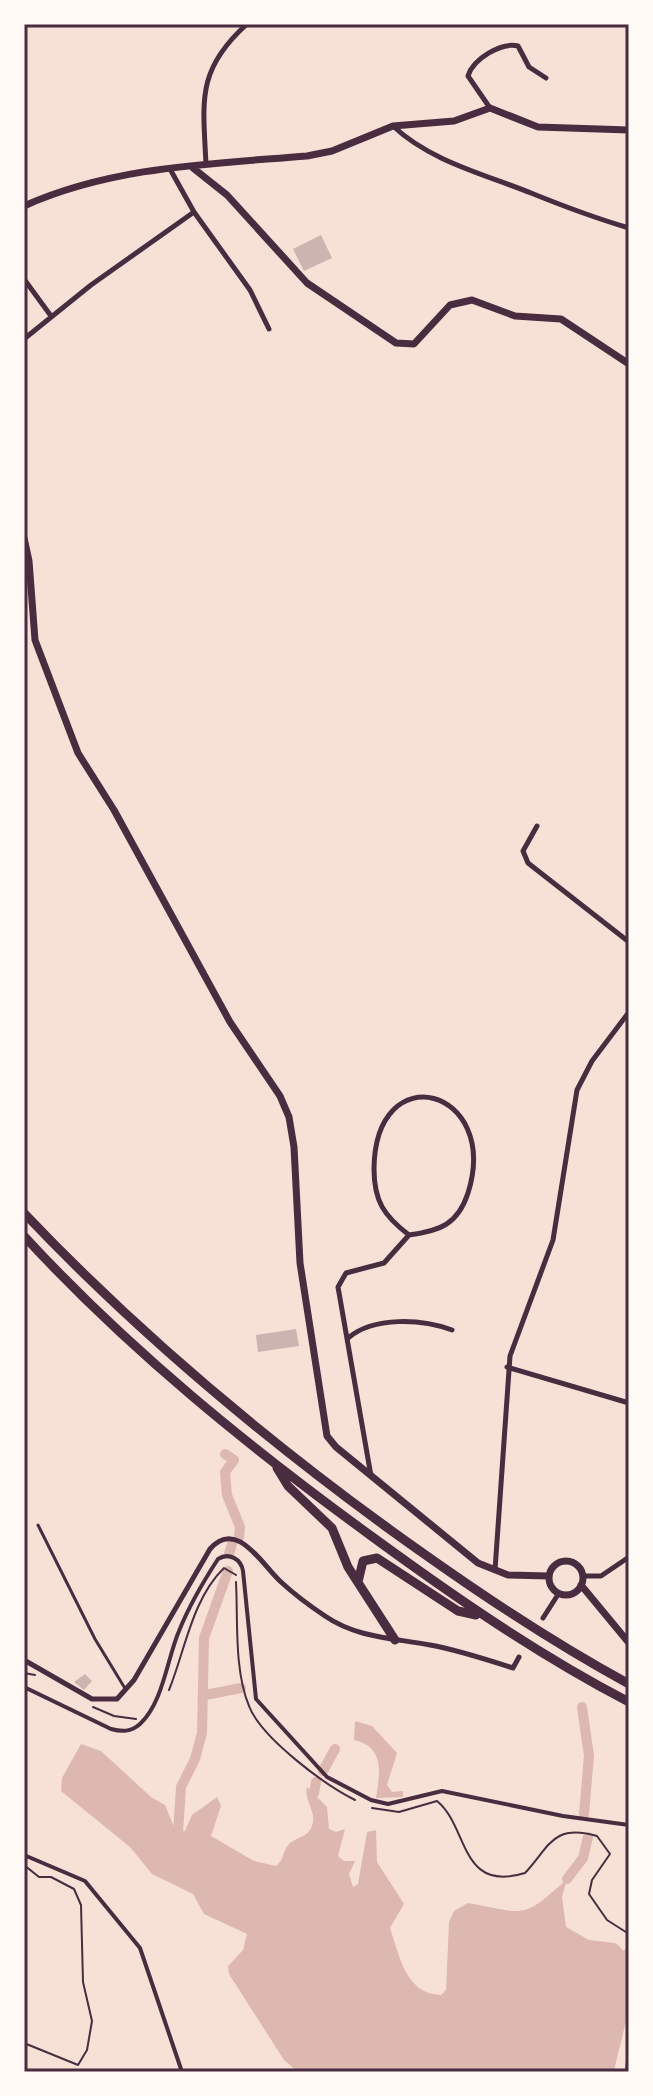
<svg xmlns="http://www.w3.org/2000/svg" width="653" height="2096" viewBox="0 0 653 2096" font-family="'Golos Text',sans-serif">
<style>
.water{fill:#dcb8b0}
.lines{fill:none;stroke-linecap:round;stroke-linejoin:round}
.canal{stroke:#dcb8b0;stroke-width:10}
.building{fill:#ccb4b1}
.path{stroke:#4a2c40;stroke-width:2}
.service{stroke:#4a2c40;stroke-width:3}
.pedestrian{stroke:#4a2c40;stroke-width:4}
.minor{stroke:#4a2c40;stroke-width:5}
.tertiary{stroke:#4a2c40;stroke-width:7}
.trunk{stroke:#4a2c40;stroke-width:9}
.neatline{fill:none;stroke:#4a2c40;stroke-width:3}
</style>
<rect width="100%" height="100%" fill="#f7e1d7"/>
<path class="water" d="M355,1721L372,1726L397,1753L387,1785L392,1792L403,1791V1797L376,1798C380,1773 385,1747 354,1740Z
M81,1744L101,1751L151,1797L165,1805L176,1832L185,1831L192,1815L217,1797L221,1806L211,1836L254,1861L276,1866C285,1859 282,1851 289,1844C295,1838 304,1838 310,1830C320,1813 303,1802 307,1787L327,1807L329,1829L336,1832L345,1829L338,1856L344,1861H355L349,1874L353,1887L358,1884L367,1832L376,1830L377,1862L404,1904L390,1928C399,1954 405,1994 441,1995L446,1990L449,1922L454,1911L468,1903C526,1913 521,1921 567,1879L562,1897L566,1927L589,1940L615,1943C649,1964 619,2041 614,2072H298L284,2060L229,1974L228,1966L243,1950L247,1934L204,1914L193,1894L152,1874L130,1847L61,1791L62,1778Z"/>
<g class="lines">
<path class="canal" d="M225,1454L234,1460L225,1472L227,1495L240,1527L239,1537
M229,1554L232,1544
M205,1695L241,1688
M582,1707L589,1756L584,1814
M323,1771L335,1749
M314,1793L316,1782
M178,1833L181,1787L195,1759L202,1733L204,1638L228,1571
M567,1879L583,1858L588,1837
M624,1956L629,1953"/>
</g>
<path class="building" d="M321,235L332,258L304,271L293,249Z
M296,1329L299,1346L258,1352L256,1335Z
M85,1674L92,1681L84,1690L74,1682Z"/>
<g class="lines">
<path class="path" d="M236,1582C238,1620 234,1670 249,1706C261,1738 325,1785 355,1800
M24,1673L35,1675
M169,1690C185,1651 192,1599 224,1568L236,1575
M93,1707L114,1716L136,1719
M372,1808L399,1812L437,1801C469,1827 459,1893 525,1873C549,1848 552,1823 597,1836L610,1854L592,1880L589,1894L607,1920L629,1934
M24,1865L39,1877H51L74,1889L81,1905L83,1982L92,2021L87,2050L78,2065L24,2043
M626,2072L629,2036"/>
<path class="service" d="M38,1525L95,1639L126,1690"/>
<path class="pedestrian" d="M24,1687L111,1729C122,1732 131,1732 140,1724C163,1703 167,1659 179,1631C189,1606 203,1582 218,1559C229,1552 241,1559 243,1571L256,1699L327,1777L371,1800L388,1804L442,1791L563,1816L629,1825
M24,1855L85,1881L140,1948L182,2072"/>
<path class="minor" d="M490,108L468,76C473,59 501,42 518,46L529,67L546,78
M393,126C430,161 484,174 531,193C563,206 595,218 629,228
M206,164C203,101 196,70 247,24
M170,169L194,212L250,290L269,329
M24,279L51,316
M24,339L91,285L194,212
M537,826L523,851L528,863L629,942
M348,1338C374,1316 422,1319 452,1330
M507,1367L629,1403
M371,1476L338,1287L346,1273L384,1263L409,1235C440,1231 458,1224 468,1193C501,1088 375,1054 374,1169C374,1201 384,1216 409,1235
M495,1570L510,1356L553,1240L577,1090L592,1061L629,1012
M583,1576H601L629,1557
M543,1618L559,1593
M24,1660L92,1699H117L134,1680L210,1549C237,1518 262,1565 281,1582C294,1594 310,1606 325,1616C357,1638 393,1638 430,1645C458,1650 485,1659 513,1668L519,1657"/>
<path class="tertiary" d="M193,168L227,195L307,283L396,343L414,344L450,305L472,300L515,316L561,319L629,364
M24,206C113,166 211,164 307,156L332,151L393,126L454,121L490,108L538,127L629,130
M24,538L29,561L35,640L78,753L114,810L230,1022L280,1096L289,1117L294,1147L300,1263L327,1436L336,1447L478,1563L508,1575L549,1576
M549 1578a17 17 0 1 1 34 0a17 17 0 1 1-34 0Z
M581,1585L629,1643"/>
<path class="trunk" d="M24,1213C135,1330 255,1431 385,1526C464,1583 543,1637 629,1684
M24,1236C129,1350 249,1447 374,1538C456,1598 539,1655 629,1702
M277,1468L288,1486L332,1528L348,1567L395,1640
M358,1582L363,1561L377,1558L458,1611L476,1615"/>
</g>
<rect width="653" height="2096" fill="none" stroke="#fffaf5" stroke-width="52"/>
<rect x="26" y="26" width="601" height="2044" class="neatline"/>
</svg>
